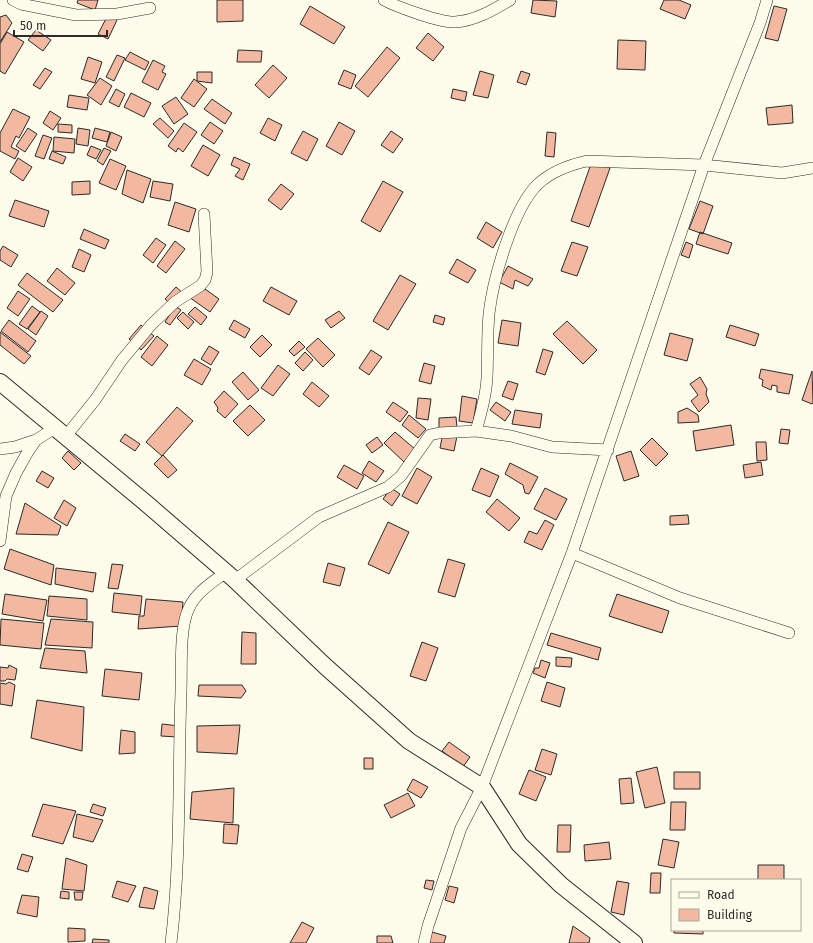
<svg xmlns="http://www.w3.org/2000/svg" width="813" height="943" viewBox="0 0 813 943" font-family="'Fira Sans',sans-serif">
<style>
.building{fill:#f2b8a0;stroke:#2b2b2b}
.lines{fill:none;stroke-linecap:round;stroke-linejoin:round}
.street-casing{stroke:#2b2b2b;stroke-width:12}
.secondary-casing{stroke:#2b2b2b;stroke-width:18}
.street{stroke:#fdfbea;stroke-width:11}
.secondary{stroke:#fdfbea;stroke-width:16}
</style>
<rect width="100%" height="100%" fill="#fdfbea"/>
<path class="building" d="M78,0H98L95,10L77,3Z
M217,0H243V21L217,22Z
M533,0L557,1L555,17L531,13Z
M664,0H679L691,5L685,19L660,9Z
M310,6L345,27L334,44L300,24Z
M774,6L787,9L778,41L765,38Z
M109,13L118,18L108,39L98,34Z
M6,15L12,23L0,42V17Z
M36,30L51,40L43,51L28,40Z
M7,32L24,42L5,74L0,71V44Z
M428,33L444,47L433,61L416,48Z
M618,40L646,41L645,70L617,69Z
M387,47L400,58L368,97L355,86Z
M238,50L262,51L261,62H237Z
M130,52L149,62L145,70L125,60Z
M117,55L125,58L114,81L106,77Z
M88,57L102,62L95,83L81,79Z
M153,60L165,66L162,72L166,74L158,90L142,82Z
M273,65L287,78L269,98L255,85Z
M45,68L52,72L40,89L33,85Z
M344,70L356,75L351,89L338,84Z
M480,71L494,75L488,98L473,95Z
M521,71L530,74L526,85L517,82Z
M197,72H212V83L197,81Z
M100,78L112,86L101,105L87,95Z
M194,79L207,89L194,107L181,98Z
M116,89L125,94L119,107L109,102Z
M453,89L467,92L465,101L451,98Z
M131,93L151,103L144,117L124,107Z
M69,95L89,98L87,110L67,107Z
M176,97L188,114L174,124L162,106Z
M212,99L232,113L225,124L204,109Z
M792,105L793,123L768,125L766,108Z
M13,109L30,117L19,138L16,136L11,147L19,151L15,159L0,151V133Z
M50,111L61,118L53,130L43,123Z
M160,118L174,131L168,138L153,124Z
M268,118L282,125L275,141L260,133Z
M210,122L223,131L214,144L201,135Z
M339,122L355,131L342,155L326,146Z
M184,123L197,132L183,152L178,148L176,152L168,146Z
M58,124L72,125V133L58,132Z
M28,128L37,134L25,152L16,146Z
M78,128L90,130L88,146L76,144Z
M95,128L110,132L107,142L92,138Z
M303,131L318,139L307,161L291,153Z
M391,131L403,139L393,153L381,145Z
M111,132L122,137L116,151L106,146Z
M547,132L556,133L554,157L545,156Z
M43,135L52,138L44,159L35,156Z
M54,137L75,139L74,153L53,151Z
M203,145L220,155L208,176L191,166Z
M91,146L101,150L96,159L87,155Z
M104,148L111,151L103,165L97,161Z
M52,151L66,157L63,164L49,159Z
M234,157L250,164L243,180L235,176L240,169L231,165Z
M18,158L32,167L23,181L10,172Z
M110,159L126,166L116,190L99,183Z
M592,161L610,168L589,227L571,221Z
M127,170L151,179L143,203L122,194Z
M90,181V194L72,195V182Z
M153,181L173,184L170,201L150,197Z
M383,181L403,192L380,232L361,221Z
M281,184L294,194L281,210L268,200Z
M15,200L49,211L44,227L9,216Z
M700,201L713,206L703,234L689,229Z
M175,202L196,209L189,232L168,225Z
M486,222L502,232L493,248L477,238Z
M84,229L109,240L105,249L80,239Z
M700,232L732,243L728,254L696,244Z
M156,238L166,245L153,263L143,255Z
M175,241L185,249L166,273L157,266Z
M572,242L588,247L577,276L561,271Z
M686,242L693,245L689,258L681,255Z
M3,246L18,255L11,267L0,260V251Z
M79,249L91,255L84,272L72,267Z
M457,259L476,270L468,283L449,273Z
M508,266L533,279L528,286L515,280L513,289L499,282Z
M57,268L75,283L65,295L47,281Z
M27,273L63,300L53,312L18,285Z
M400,275L416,284L388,330L373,321Z
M198,284L219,299L210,312L189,297Z
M176,287L184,294L173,306L165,299Z
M271,287L297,301L289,315L263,301Z
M18,291L30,299L18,316L7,308Z
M32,306L40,312L27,329L19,324Z
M175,306L181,310L170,325L165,322Z
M195,307L207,317L201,325L188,314Z
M41,311L48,316L36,335L28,329Z
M339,311L345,318L331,328L325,320Z
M183,312L194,322L188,329L177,318Z
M435,315L445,318L443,325L433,322Z
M9,320L36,341L28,352L1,331Z
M234,320L250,329L245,338L229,329Z
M502,320L521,323L518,346L498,343Z
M567,321L597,350L583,364L553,334Z
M141,325L154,336L141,350L129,339Z
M730,325L759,334L755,346L726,337Z
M0,332L31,356L24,364L0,345Z
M670,333L693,339L687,361L664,355Z
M262,335L272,345L260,357L250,347Z
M157,336L168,345L152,366L141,357Z
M318,338L335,355L323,367L306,349Z
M299,341L305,347L294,356L289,351Z
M209,346L219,352L211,365L201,359Z
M543,349L553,352L545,375L536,372Z
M371,350L382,357L369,375L359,368Z
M305,352L313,360L303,371L295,363Z
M194,359L211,369L202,385L184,375Z
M424,363L435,366L431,384L419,381Z
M278,365L290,374L273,396L261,388Z
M761,369L793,375L789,394L777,392V386L772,385L771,390L762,386L763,380L759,378Z
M812,371L813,402L812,404L802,400Z
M243,372L259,390L248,400L232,382Z
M700,377L707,389L706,394L709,402L699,412L691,401L698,395L690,384Z
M508,381L518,384L513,400L502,396Z
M312,382L329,396L319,407L303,394Z
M224,391L238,404L225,418L217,411L218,408L214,402Z
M462,396L477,399L473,423L459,421Z
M418,398L431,399L428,420L416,418Z
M393,402L408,412L400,422L386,412Z
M496,402L511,412L505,421L490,410Z
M250,405L265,420L248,436L233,421Z
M177,407L193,421L162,456L146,442Z
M687,408L698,415L699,422L678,423V412Z
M515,410L542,414L540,428L512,424Z
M409,415L426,429L418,438L402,425Z
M456,417L457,428L439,429V418Z
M731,425L734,445L696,451L693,431Z
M781,429L790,430L788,444L779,443Z
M395,432L416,450L404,462L384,443Z
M443,433L457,436L454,451L440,448Z
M125,434L140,444L135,451L120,441Z
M377,437L383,445L372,453L366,445Z
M652,438L668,454L656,466L640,450Z
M756,442H766L767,460L757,461Z
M68,451L81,463L74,470L62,458Z
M631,451L639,476L624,481L616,456Z
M163,455L177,470L168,478L154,464Z
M369,461L384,471L376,482L362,473Z
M761,462L763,475L745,478L743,465Z
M510,463L538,477L529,494L525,493L523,485L505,474Z
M344,465L364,476L357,489L337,477Z
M417,468L432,477L417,504L402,496Z
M481,468L499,476L490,497L472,490Z
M42,471L54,478L48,488L36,481Z
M391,488L400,494L392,506L383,499Z
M545,488L567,499L556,520L534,509Z
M497,499L520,518L509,531L486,512Z
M64,500L76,508L67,526L54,518Z
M25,503L61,526L58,535L16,534Z
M688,515L689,524L670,525V516Z
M545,520L554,525L542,550L524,542L529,531L537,534Z
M388,522L409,532L389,574L368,564Z
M10,549L54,565L51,585L4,569Z
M448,559L465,564L455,597L438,592Z
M328,563L345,568L340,586L323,582Z
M112,564L123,565L118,589L108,588Z
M56,568L96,573L93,592L55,584Z
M114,593L142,596L140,615L112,612Z
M5,594L47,600L43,621L2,614Z
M617,594L669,611L662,633L609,616Z
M49,596L87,599V620L47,616Z
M146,599L183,602L181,626L138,629L139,616H144Z
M1,619L44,623L41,649L0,645Z
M51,619L93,622L92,648L45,645Z
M242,632L256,633V664H241Z
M551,633L601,648L598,660L547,645Z
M422,642L438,648L426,681L410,676Z
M45,648L85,651L87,673L40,668Z
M556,657L572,658L571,667L556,666Z
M541,660L550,663L545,678L533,673L535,668H539Z
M9,665L17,669L15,680L7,679L5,681H0V667L8,668Z
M105,669L142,673L139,700L102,696Z
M9,682L15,685L12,706L0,704V683L6,684Z
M547,682L565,688L560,707L541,701Z
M199,685H242L246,691L241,698L198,696Z
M37,700L84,707L82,751L31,738Z
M162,724L180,726L177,737L161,736Z
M240,725L237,754L197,752V726Z
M121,730L135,732V753L119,754Z
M449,742L470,757L463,767L442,751Z
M542,749L557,754L551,775L535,770Z
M364,758H373V769H364Z
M657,767L665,803L645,808L636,772Z
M529,770L546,777L536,801L519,794Z
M674,772H700V789H674Z
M631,778L634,803L621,804L619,779Z
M413,779L428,787L421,798L407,790Z
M234,788L233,823L190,819L192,792Z
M408,793L415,806L391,818L384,805Z
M671,802H686L685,830H670Z
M43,804L76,811L63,844L32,836Z
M93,804L106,808L103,816L90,812Z
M77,814L103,820L93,842L73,837Z
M224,824L239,825L237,844L223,843Z
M558,825H571L570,852H557Z
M663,839L679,842L674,868L658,865Z
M609,842L611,859L585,861L584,845Z
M22,854L33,857L28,872L17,869Z
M66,858L87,865L84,891L62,889Z
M758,865H784V880H758Z
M651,873H661L660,893H650Z
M426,880L434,881L432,890L424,888Z
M117,881L136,886L128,902L112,897Z
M617,881L629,883L624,915L611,912Z
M449,886L458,888L454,903L445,900Z
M144,887L158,891L154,909L139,907Z
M61,891L69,892V899L60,898Z
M74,892H83L82,900H75Z
M22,895L39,897L37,917L17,913Z
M302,922L314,928L306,943H290Z
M573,926L590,938L589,943H569Z
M68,928L85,929V941L68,942Z
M674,930H703V934L674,933Z
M432,932L446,936L444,943H429Z
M377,936H391L393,943H377Z
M93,939L109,940V943H92Z"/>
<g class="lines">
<g class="street-casing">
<path id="street" d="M13,0L21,4L76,15L117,14L150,8
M384,0C397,7 441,23 455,22C475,21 493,10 510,0
M476,431C481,414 486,396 487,378C488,356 487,335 489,314C493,279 513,208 538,184C552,171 569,165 587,161L704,165L782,173L813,168
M66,436L95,400L122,360L151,325L175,302L200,286L205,280L207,272L204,214
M0,449L15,447L36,440
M0,541L6,496L16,473L26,455L36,440L55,428
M572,553L680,598L789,633
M235,580L319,517L388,487L401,476L430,435L439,433L476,431L511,436L552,447L608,450
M171,943C181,860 178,775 181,692C182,668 179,628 189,608C196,592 213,582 226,572
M424,943L428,926L461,828L482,787L572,553L704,165L760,23L767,0"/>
</g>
<g class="secondary-casing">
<path id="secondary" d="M0,382L147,504L235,580L325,666L409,741L482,787L519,844L561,885L634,943"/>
</g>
<use href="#street" class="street"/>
<use href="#secondary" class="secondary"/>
</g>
<rect x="671" y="879" width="130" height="52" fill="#fdfbea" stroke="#a9a89e"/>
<rect x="679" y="892" width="20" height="6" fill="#fdfbea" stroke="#a9a89e"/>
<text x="707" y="899" font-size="12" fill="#2b2b2b">Road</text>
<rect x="679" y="909" width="20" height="12" fill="#f2b8a0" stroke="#a9a89e"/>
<text x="707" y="919" font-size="12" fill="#2b2b2b">Building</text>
<path d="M14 30v6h93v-6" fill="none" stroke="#2b2b2b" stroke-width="2"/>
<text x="20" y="30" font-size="12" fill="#2b2b2b" stroke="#fdfbea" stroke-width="3" paint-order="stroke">50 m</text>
</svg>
